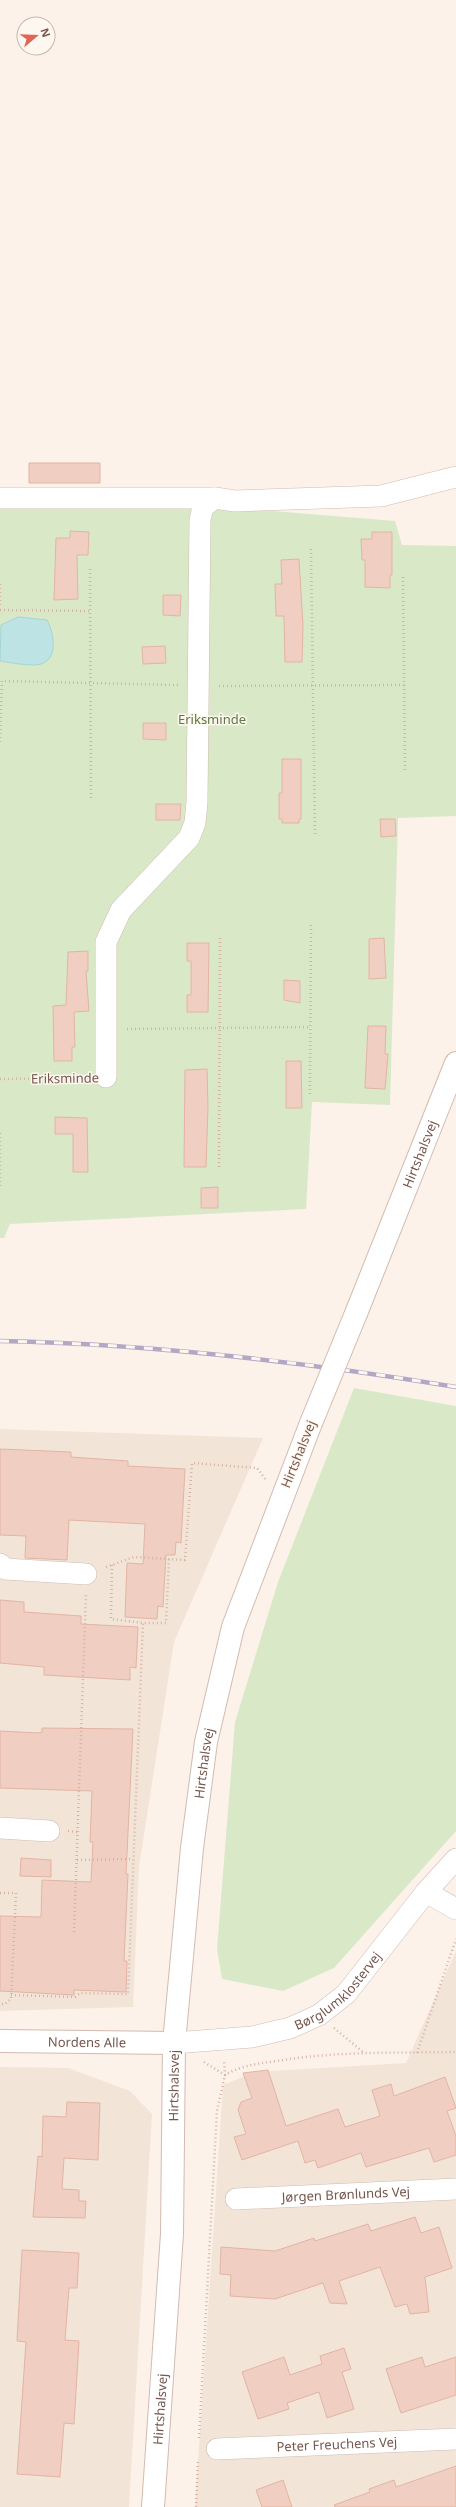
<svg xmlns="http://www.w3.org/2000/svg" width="456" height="2507" viewBox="0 0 456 2507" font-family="'Noto Sans',sans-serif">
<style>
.residential{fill:#f3e4d8}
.green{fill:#d9e9c8}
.water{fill:#bee3e5;stroke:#a5d4d6}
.building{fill:#f0cfc2;stroke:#e2b4a3}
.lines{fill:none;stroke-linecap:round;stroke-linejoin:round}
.street-casing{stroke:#cfbcb2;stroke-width:22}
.secondary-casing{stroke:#d2bbb0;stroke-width:24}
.path{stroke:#d5b2a5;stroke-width:2.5;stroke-dasharray:1 3;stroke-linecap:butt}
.street{stroke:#fff;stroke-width:21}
.secondary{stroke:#fff;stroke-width:22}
.rail-casing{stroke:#b4a7c6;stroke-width:4.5}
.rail{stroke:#fef7f0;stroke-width:3;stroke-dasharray:9;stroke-linecap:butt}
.secondary-bridge-casing{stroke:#d2bbb0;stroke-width:24;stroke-linecap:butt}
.secondary-bridge{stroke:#fff;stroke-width:22}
.labels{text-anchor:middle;stroke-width:3;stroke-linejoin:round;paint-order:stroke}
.park-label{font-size:13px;fill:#5c7a46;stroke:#fef7f0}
.street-label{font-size:13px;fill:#75574e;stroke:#fef7f0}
</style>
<rect width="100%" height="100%" fill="#fcf2e9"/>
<path class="residential" d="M0,1429L263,1438L174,1642L139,1867L133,2007L0,2011Z
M456,1951V2507H195L223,2085L255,2072L406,2063Z
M0,2067L68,2068L130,2091L152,2114L129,2507H0Z"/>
<path class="green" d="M0,489L395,521L402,545L456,546V816L398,818L390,1105L312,1102L306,1209L10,1224L4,1238H0Z
M354,1388L456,1406V1831L334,1968L283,1991L222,1979L217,1949L235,1722L278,1582Z"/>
<path class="water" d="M18,617L47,620C55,635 59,664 35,665C24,665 11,663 0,661L1,625Z"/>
<path class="building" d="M29,463H100V483H29Z
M70,531L89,532L88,555H77L78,599L54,600L56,538H70Z
M372,532H392V575H390V588L365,587V560H362L361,539H372Z
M299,559L303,626L302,662H285L284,616H276L275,584H282L281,560Z
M163,595H181L180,616L163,615Z
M165,646L166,663L143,664L142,647Z
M143,723H166V740L143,739Z
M282,759H301V819H299V823H282V819H279V793H282Z
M156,804H181L180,820H156Z
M380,819H395L396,836L381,837Z
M384,938L386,978L369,979V939Z
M187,943H209L208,1012H187V995H191V961H187Z
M88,951V971H86L89,1011L74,1012L75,1047H72V1061H54L53,1006L66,1005L68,952Z
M284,980L300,981V1003L284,1000Z
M368,1026H386L385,1054H388L385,1089L365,1088Z
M286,1061H301L302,1108H286Z
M207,1069L208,1107L206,1167H184L185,1070Z
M55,1117L87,1118L88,1172H73V1134H55Z
M218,1187V1208H201V1188Z
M0,1449L71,1452V1457L128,1461V1466L185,1469L181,1543L176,1542L175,1555H166L163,1607L158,1606L157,1619L125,1617L127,1563L143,1564L145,1524L69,1520L67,1560L25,1558L26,1536L0,1535Z
M0,1600L24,1602V1612L81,1616V1624L138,1627L136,1668L130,1667V1680L44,1675V1667L0,1663Z
M42,1728L133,1729L126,1874H128L124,1961H127L126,1992L74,1990V1995L0,1991V1916L41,1917L42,1880L91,1882L93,1842H90L92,1791L0,1788V1731L38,1733L42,1732Z
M21,1858L51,1860V1877L20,1876Z
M268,2070L286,2126L338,2109L345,2127L380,2116L372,2090L391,2084L394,2096L445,2077L456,2108L447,2111L456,2136V2155L434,2162L429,2148L366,2167L361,2153L318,2168L315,2160L305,2163L298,2141L242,2160L234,2137L246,2134L238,2110L241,2102L252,2098L243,2073Z
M67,2102L100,2103L98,2160L64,2158L62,2189L79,2190V2201H86L85,2218L33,2217L38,2156L42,2157L43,2116L66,2117Z
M415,2217L421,2233L439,2227L452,2268L425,2277L429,2312L410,2314L407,2304L395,2307L380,2267L339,2281L347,2304L330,2303L323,2283L275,2299L230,2296L231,2275L220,2274L221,2247L275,2251L314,2238L315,2241L368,2224L371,2231Z
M22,2250L79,2253L77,2288H69L65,2340L79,2341L74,2424L64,2423L60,2477L17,2474L26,2342L17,2341Z
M344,2348L351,2369L342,2372L354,2409L327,2418L319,2392L287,2403L289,2409L258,2419L242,2372L284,2357L290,2375L322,2364L320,2356Z
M422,2357L425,2367L456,2357V2395L401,2413L386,2369Z
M456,2466V2507H335L334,2505L370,2492L369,2489L394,2480L396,2487Z
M283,2480L292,2507H262L256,2490Z"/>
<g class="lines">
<g class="street-casing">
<g id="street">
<path d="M0,498H215"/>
<path d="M106,1077V942L121,910L189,838L195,823L197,802L200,520L203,507L215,498L235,501L381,496L456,477"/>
<path d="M0,1564L5,1569L86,1574"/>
<path d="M0,1828L49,1831"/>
<path d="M426,1892L456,1909"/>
<path id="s1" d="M174,2043L252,2037L290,2028L319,2015L346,1994L426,1892L456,1859"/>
<path id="s2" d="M236,2199L456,2189"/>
<path id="s3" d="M217,2449L456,2439"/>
</g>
</g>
<g class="secondary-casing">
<g id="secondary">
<path id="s4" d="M357,1311L456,1063"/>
<path id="s5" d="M0,2041L174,2043"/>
<path id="s6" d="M153,2507L172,2234L174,2043L192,1848L206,1742L233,1627L311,1423"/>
</g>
</g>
<path class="path" d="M311,549L315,837
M90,569L91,800
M403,577L405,770
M0,605V583
M0,610L90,611
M219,686L404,685
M0,742L2,681L178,685
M127,1029L310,1027
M0,1079L85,1078
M310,1094L311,925
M0,1133V1188
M219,1167L220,936
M112,1565L111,1619L143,1623H166L169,1559
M106,1567L134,1557L185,1560L192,1463L257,1468L266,1480
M68,1831L78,1832
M77,1860L133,1859
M0,1893H16L11,1999L5,2004H0
M74,1932L86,1594
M11,1995L75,1997L80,1993L128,1994L143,1623
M334,2028L363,2052
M417,2053L456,1939
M204,2062L225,2075C243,2065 256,2064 277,2061C336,2051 396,2053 456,2052
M199,2438L217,2111L225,2075L224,2060
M196,2507L198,2459"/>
<use href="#street" class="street"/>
<use href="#secondary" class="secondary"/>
<g class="rail-casing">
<path id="rail" d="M0,1341C153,1344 305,1362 456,1387"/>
</g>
<use href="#rail" class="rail"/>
<g class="secondary-bridge-casing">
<path id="secondary-bridge" d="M311,1423L357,1311"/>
</g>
<use href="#secondary-bridge" class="secondary-bridge"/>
</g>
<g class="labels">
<g class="park-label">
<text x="212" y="724">Eriksminde</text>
</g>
<g class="street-label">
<text transform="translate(65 1078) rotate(-1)" y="5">Eriksminde</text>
<text dy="5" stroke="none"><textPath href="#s4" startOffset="169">Hirtshalsvej</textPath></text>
<text transform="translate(298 1454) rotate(-68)" y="5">Hirtshalsvej</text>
<text dy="5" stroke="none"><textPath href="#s6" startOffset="746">Hirtshalsvej</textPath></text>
<text dy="5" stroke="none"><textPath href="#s1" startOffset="179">Børglumklostervej</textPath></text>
<text dy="5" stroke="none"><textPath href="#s5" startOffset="87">Nordens Alle</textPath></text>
<text dy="5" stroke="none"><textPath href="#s6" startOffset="422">Hirtshalsvej</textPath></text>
<text dy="5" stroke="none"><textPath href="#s2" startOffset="110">Jørgen Brønlunds Vej</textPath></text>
<text dy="5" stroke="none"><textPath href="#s6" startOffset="98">Hirtshalsvej</textPath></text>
<text dy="5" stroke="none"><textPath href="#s3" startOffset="120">Peter Freuchens Vej</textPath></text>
</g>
</g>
<g transform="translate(36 36) rotate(71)"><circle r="19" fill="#fef7f0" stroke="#c7b7af"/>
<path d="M0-3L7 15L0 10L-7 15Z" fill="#df6555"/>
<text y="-6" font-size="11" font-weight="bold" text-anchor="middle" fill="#75574e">N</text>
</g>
</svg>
